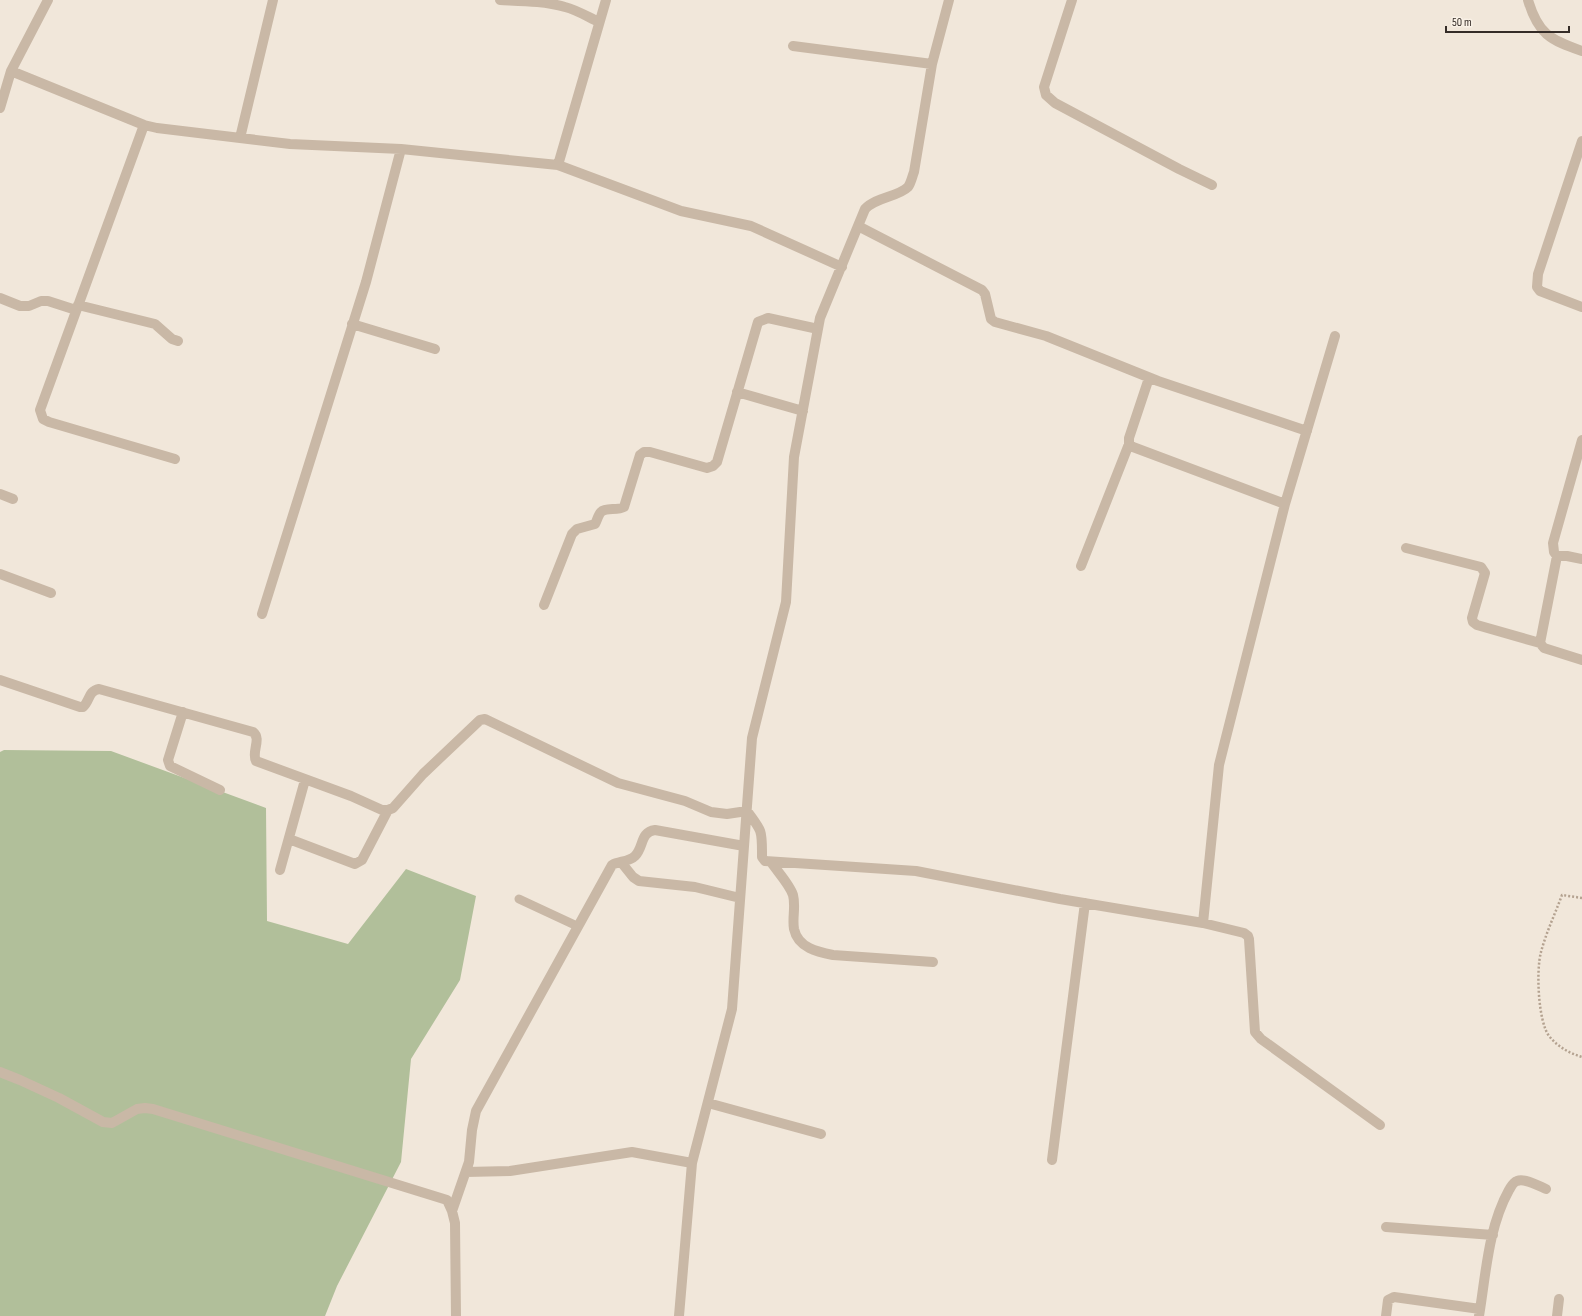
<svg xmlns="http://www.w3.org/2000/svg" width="1582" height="1316" viewBox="0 0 1582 1316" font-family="'Sofia Sans Condensed',sans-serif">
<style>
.green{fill:#b1bf9a}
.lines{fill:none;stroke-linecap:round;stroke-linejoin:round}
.path{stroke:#b4a290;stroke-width:2.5;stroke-dasharray:2 2;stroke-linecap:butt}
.lane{stroke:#c9b8a6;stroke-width:9}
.street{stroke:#c9b8a6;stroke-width:10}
</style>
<rect width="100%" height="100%" fill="#f1e7da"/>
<path class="green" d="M4,750L111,751L266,808L267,921L348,944L406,869L476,896L460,980L411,1059L401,1162L337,1286L325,1316H0V752Z"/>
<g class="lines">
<path class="path" d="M1582,898L1562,895C1555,914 1546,933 1541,952C1536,970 1538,1021 1549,1036C1558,1047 1569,1053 1582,1057"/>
<path class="lane" d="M519,899L577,926"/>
<path class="street" d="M500,0C522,1 544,1 565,7C577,10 588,17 599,22
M1072,0L1044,87L1046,95L1055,103L1179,169L1212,185
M1528,0C1538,34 1550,40 1582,51
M793,46L932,64
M11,71L144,125L157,128L290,144L401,149L558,165L681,211L751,226L842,267
M0,108L11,71L48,0
M144,125L40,410L43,419L49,422L175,459
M240,138L273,0
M1582,141L1538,274L1537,287L1540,291L1582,307
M558,165L606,0
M858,226L982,290L985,294L991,319L995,322L1046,336L1158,381L1307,431
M0,298L20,306H29L41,301H48L76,310
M78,305L155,324L172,339L178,341
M352,324L435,349
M1149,378L1129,438V444L1133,447L1285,504
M737,392L803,411
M1582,440L1553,543L1554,552L1557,556L1540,643L1544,648L1582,660
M0,494L13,499
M1406,548L1481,567L1485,573L1472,618L1473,622L1477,625L1540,643
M1557,556H1567L1582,559
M1081,566L1129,444
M0,574L51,593
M544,605L572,534L577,529L595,524C597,521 598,515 601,512C606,507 617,511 624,507L640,455L644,452H650L707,468L713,466L717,462L758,322L768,318L818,329
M262,614L366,282L401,149
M0,680L80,707H83C90,701 88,691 99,689L253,732C262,739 251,752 256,761L351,796L382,810H388L393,808L423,774L480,720L485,719L618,783L685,801L711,812L727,814L747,811C763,832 762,831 762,857L765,861L916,871L1060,899L1203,923L1244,933L1248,936L1249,939L1255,1032L1261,1039L1380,1125
M183,712L168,760L170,766L220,790
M289,839L355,864L362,860L388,810
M621,862L633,877L639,881L695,887L740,898
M771,862C777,871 790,885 793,895C796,906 792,918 794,929C798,948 818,952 833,955L933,962
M280,870L305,780
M1203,923L1219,765L1285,504L1335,336
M0,1072L20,1080L59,1098L103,1122L112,1123L137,1109L145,1108L153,1109L447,1200L452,1211L455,1223L456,1316
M708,1103L821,1134
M1052,1160L1085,903
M466,1172L510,1171L632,1152L692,1163
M452,1211L469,1162L472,1130L476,1111L612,865C619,861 629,862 635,856C644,847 640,832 655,830L744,846
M1386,1227L1493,1235
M679,1316L692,1163L732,1009L752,738L786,602L794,457L820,318L865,209C876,197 898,197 908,187C911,183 912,177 914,172L932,64L949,0
M1386,1316L1388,1300L1394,1297L1480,1309
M1479,1316C1486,1274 1488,1228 1509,1190C1511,1187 1513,1182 1517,1181C1525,1178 1539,1186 1546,1189
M1557,1316L1559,1299"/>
</g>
<path d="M1446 26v6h123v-6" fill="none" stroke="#352c27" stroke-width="2"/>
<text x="1452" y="26" font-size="12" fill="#352c27" stroke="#f9f1e6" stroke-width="3" paint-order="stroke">50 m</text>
</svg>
